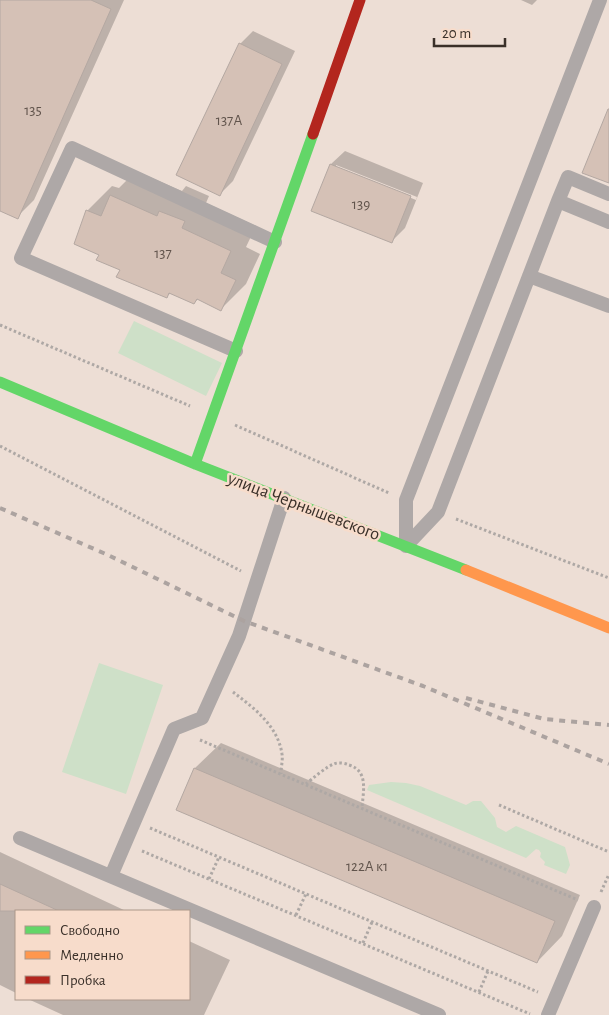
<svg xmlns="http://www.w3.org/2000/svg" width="609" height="1015" viewBox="0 0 609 1015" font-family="'Alegreya Sans',sans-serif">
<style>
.green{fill:#cee0c8}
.shadow{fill:#0003;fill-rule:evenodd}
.building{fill:#d5c1b6;stroke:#b4a8a2}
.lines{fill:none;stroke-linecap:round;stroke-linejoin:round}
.path{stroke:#aea8a5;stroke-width:3;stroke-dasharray:2.5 2.5;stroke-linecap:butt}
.lane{stroke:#aea8a7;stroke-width:14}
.fast{stroke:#63d668;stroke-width:11}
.slow{stroke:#ff974d;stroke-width:11}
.jam{stroke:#b3261e;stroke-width:11}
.rail{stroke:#aca3a0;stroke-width:4;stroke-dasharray:6 6;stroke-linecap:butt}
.labels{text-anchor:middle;stroke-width:5;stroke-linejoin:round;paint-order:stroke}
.number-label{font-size:15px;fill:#61544c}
.street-label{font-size:18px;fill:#3a3029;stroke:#f7dccb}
</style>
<rect width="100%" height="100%" fill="#edded5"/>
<path class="green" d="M134,321L222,363L206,396L118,353Z
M99,663L163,685L126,794L62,772Z
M391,782L406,783L420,786L466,805L473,801H481L495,818L497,827L506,832L516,826L565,847L570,865L566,874L544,865L545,862L540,857L541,853L539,850L536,849L526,858L367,790L369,785Z"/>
<path class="shadow" d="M0,0H124L34,200L17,217L0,210Z
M521,0H537L532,5Z
M253,31L295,51L233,181L219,195L240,44Z
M345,151L423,183L405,228L391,242L313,210L331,164ZM336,165L417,197L416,200L336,167Z
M136,171L182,191L186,186L209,196L206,203L256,226L246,247L260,254L246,284L221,309L198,299L194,303L171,293L167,296L121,270L101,254L87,211L112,186L119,188Z
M221,743L580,895L562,936L537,962L178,810L195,768Z
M0,852L126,911H16V993L0,985Z
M189,941L230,960L204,1015H63L28,999H189Z"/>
<path class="building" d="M0,0H91L111,9L18,219L0,211Z
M239,43L282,64L220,196L176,175Z
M608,109H609V183L582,173Z
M330,164L411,196L392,243L311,211Z
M110,195L157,216L159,211L185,221L182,228L231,251L221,273L236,280L221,311L197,299L194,304L169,293L167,298L116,277L120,270L96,260L99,255L74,244L86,210L101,216Z
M194,768L555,921L537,963L176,810Z
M0,884L59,911H0Z"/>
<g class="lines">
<path class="path" d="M0,325L190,406
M235,425L389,493
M0,446L241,571
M456,519L609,578
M233,692C254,708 278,726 282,754C283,760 281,767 281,774
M200,740L578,900
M306,784C312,779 327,766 334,764C338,762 345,763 349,765C369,771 363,792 362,808
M499,805L609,852
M150,828L538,992
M142,851L530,1014
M209,879L219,857
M601,892L609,874
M296,915L306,894
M363,943L372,922
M479,992L488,971"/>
<path class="lane" d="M558,201L568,177L609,194
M529,276L609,306
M236,351L21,258L72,148L275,242
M406,546V500L600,0
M406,546L438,512L558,201L609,222
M20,838L439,1015
M111,876L174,729L202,718L239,636L284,498
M548,1015L594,907"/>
<path class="fast" d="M0,382L195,464L466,570
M195,464L313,134"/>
<path class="slow" d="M466,570L609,628"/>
<path class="jam" d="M313,134L360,0"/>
<path class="rail" d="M0,508L108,555L244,621L423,686L609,764
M466,698L544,719L609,725"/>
</g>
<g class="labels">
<g class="number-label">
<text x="33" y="115">135</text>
<text x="229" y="125">137А</text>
<text x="361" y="209">139</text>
<text x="163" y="258">137</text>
<text x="367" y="871">122А к1</text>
</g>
<g class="street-label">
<text transform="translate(304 506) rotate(21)" y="6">улица Чернышевского</text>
</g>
</g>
<rect x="15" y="910" width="175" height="90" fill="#f7dccb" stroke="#ab978a"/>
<rect x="25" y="926" width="25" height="8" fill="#63d668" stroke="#ab978a"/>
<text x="60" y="935" font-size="15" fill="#3a3029">Свободно</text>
<rect x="25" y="951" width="25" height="8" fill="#ff974d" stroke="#ab978a"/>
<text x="60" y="960" font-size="15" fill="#3a3029">Медленно</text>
<rect x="25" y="976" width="25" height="8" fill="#b3261e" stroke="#ab978a"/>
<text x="60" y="985" font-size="15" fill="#3a3029">Пробка</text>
<path d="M434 38v8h71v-8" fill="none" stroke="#3a3029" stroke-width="2.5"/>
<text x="442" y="38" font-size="15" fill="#3a3029" stroke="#f7dccb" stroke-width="4" paint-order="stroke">20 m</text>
</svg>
